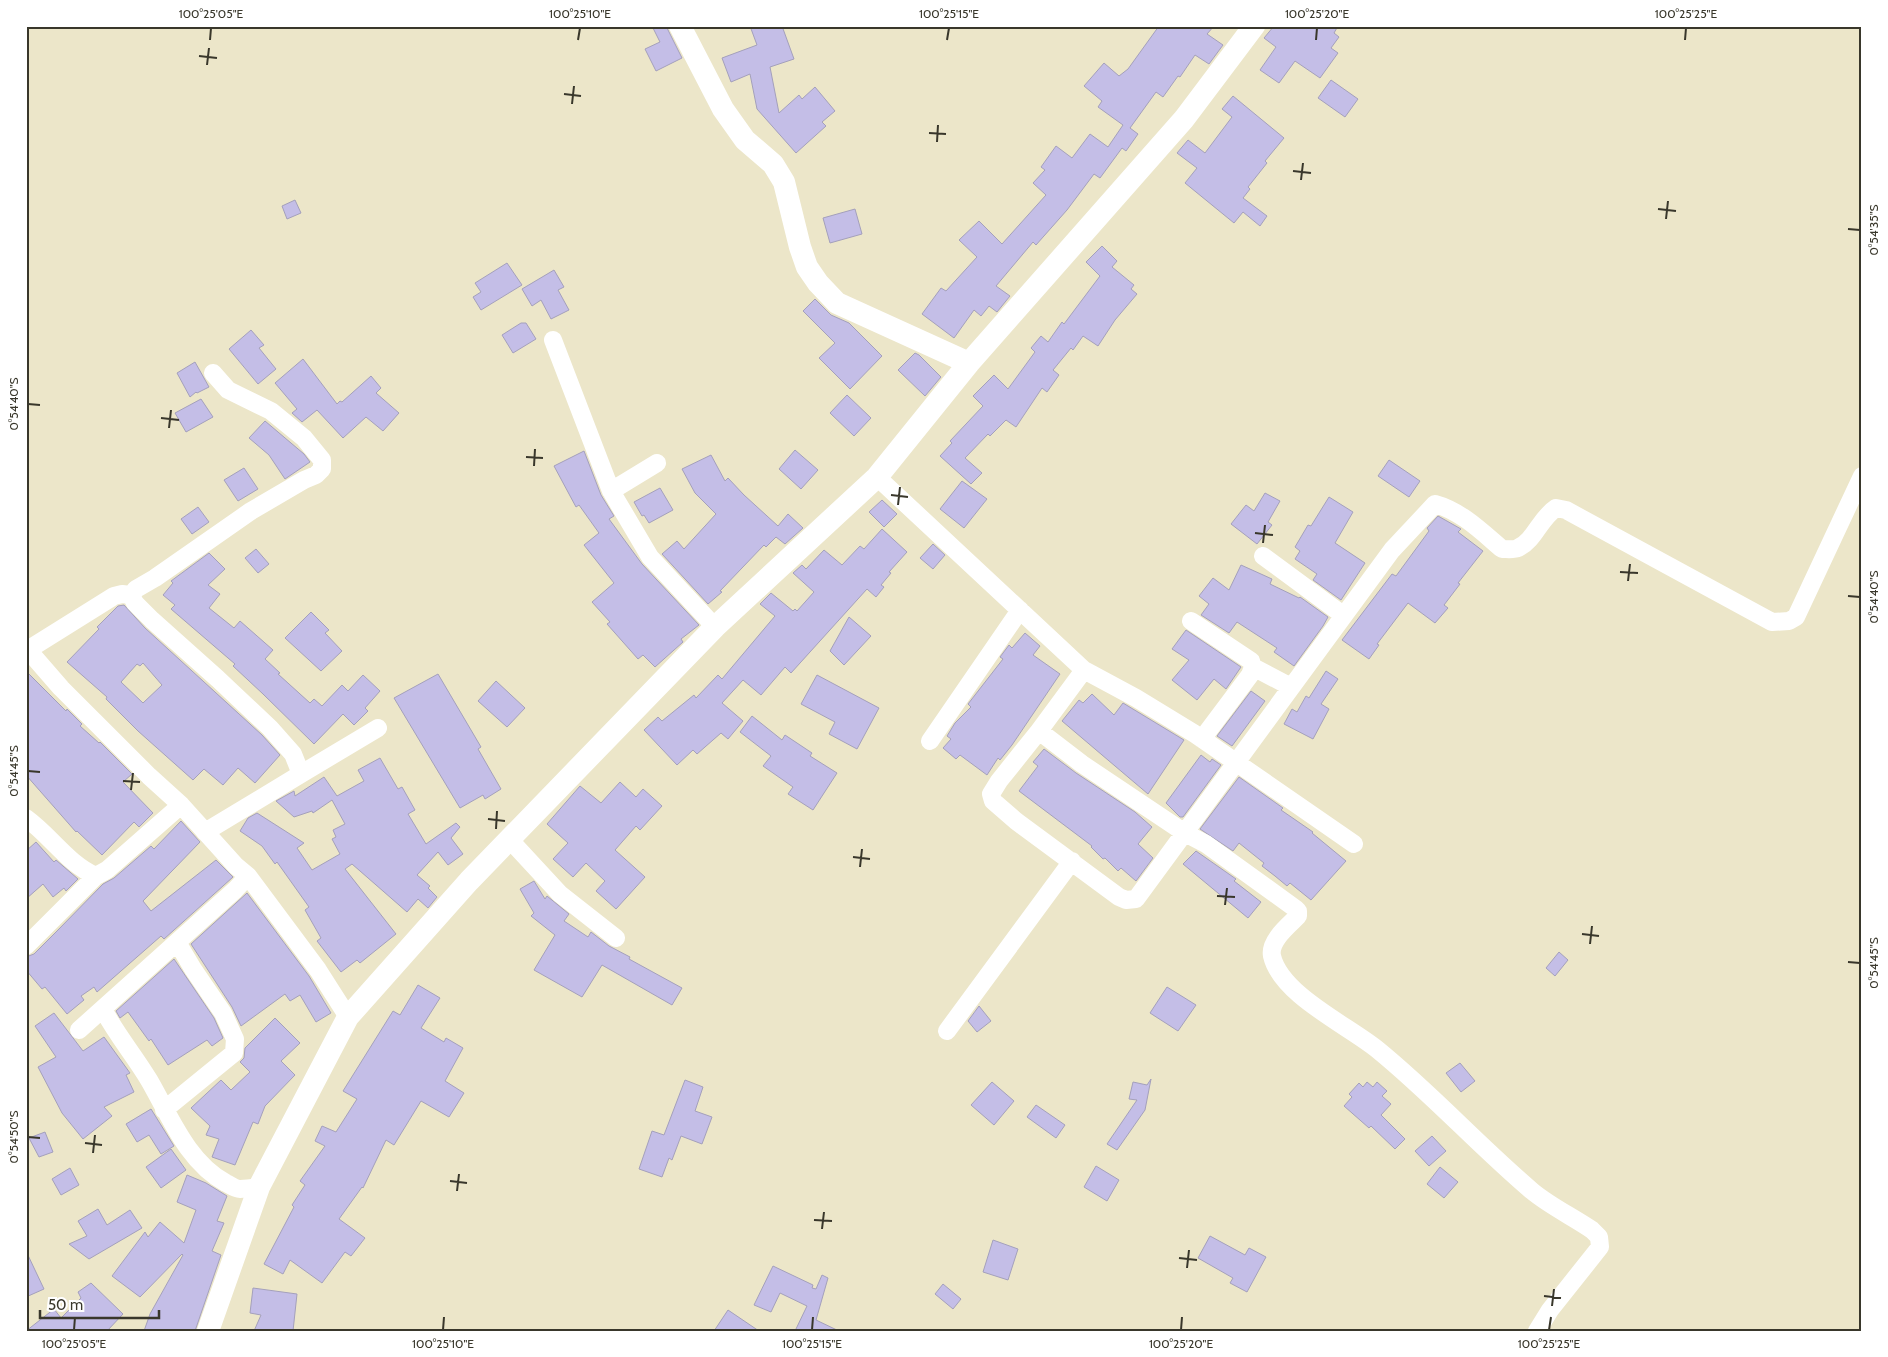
<svg xmlns="http://www.w3.org/2000/svg" width="1888" height="1357" viewBox="0 0 1888 1357" font-family="Cabin,sans-serif">
<style>
.building{fill:#c4bee7;stroke:#a4a0bb;fill-rule:evenodd}
.lines{fill:none;stroke-linecap:round;stroke-linejoin:round}
.minor{stroke:#fff;stroke-width:18}
.tertiary{stroke:#fff;stroke-width:22}
.ticks{fill:none;stroke:#39372b;stroke-width:2}
.neatline{fill:none;stroke:#39372b;stroke-width:2}
.ticks-label{font-size:12px;text-anchor:middle;fill:#39372b}
</style>
<rect width="100%" height="100%" fill="#ece6c9"/>
<path class="building" d="M652,26H666L682,58L656,71L645,49L660,42Z
M750,26H782L794,59L770,67L779,113L799,95L802,99L815,87L835,111L822,122L826,126L796,153L757,109L750,74L731,82L722,58L757,45Z
M1159,26H1214L1207,34L1223,45L1209,64L1195,55L1180,77L1178,76L1163,97L1156,92L1130,128L1138,134L1126,151L1122,148L1100,178L1094,174L1067,210L1036,245L1033,242L996,286L1010,296L997,312L989,306L981,316L974,310L954,338L922,314L941,288L946,291L977,257L959,240L979,221L1002,244L1046,195L1033,183L1045,170L1041,167L1056,146L1072,158L1090,134L1108,147L1123,125L1098,107L1102,101L1084,86L1104,63L1119,76L1128,69Z
M1274,26H1338L1334,33L1339,37L1331,48L1338,53L1320,78L1295,61L1279,83L1260,70L1276,47L1264,38Z
M1331,80L1358,99L1345,117L1318,98Z
M1233,96L1284,138L1265,161L1267,163L1248,187L1250,189L1243,198L1267,216L1260,226L1243,212L1234,223L1185,183L1197,168L1177,153L1188,140L1205,153L1232,117L1222,109Z
M295,200L301,213L287,219L282,206Z
M855,209L862,234L830,243L823,218Z
M1102,246L1117,261L1112,267L1134,285L1131,289L1137,294L1115,320L1098,346L1083,336L1073,350L1071,348L1053,370L1059,375L1047,392L1042,388L1016,427L1006,420L990,436L988,434L965,458L982,473L971,484L940,456L952,443L950,441L983,406L973,396L994,375L1008,389L1035,352L1031,348L1041,336L1048,342L1062,322L1064,324L1100,276L1086,262Z
M507,263L522,285L481,310L473,297L481,292L475,283Z
M554,270L564,287L558,290L569,310L551,319L541,300L532,306L522,289Z
M815,299L831,315L849,323L882,356L850,389L819,358L835,343L803,311Z
M521,323H526L536,339L513,353L502,335Z
M251,330L264,345L259,348L276,369L258,384L229,349Z
M915,353L919,355L941,377L925,396L898,370Z
M303,359L337,404L340,401L342,402L371,376L381,388L376,393L399,413L383,431L366,417L343,438L317,410L302,422L292,413L297,409L275,383Z
M195,362L209,387L197,393L196,392L190,397L177,373Z
M847,395L871,418L854,436L830,413Z
M201,399L213,417L186,432L175,413Z
M265,421L304,454L310,462L285,479L269,455L249,438Z
M795,450L818,470L801,489L779,469Z
M584,451L601,495L614,516L609,519L642,564L699,625L681,639L683,642L655,667L643,655L638,659L607,624L610,622L592,602L614,583L584,545L599,533L579,505L576,507L554,466Z
M711,455L725,481L728,478L744,495L778,526L788,514L803,528L785,544L776,537L766,547L764,545L720,591L722,592L708,604L662,554L677,541L684,549L716,514L695,493L682,469Z
M1389,460L1420,481L1409,497L1378,476Z
M244,468L258,489L238,501L224,480Z
M962,481L987,499L964,528L940,509Z
M660,488L673,510L649,523L644,515L642,516L634,502Z
M1265,493L1280,501L1268,522L1272,525L1257,544L1231,524L1246,505L1254,511Z
M1329,497L1353,512L1335,543L1365,563L1341,600L1313,580L1317,574L1295,559L1300,551L1295,547L1308,525L1311,526Z
M882,500L897,514L884,527L869,512Z
M198,507L209,522L192,534L181,519Z
M1438,516L1461,529L1458,532L1483,551L1458,583L1460,584L1444,605L1448,608L1435,623L1408,603L1377,644L1379,645L1369,659L1342,640L1392,574L1396,576L1429,531L1427,528Z
M882,529L907,552L889,572L891,573L881,585L884,587L876,597L867,589L791,673L785,667L761,695L743,680L722,703L743,721L728,739L721,733L697,754L693,750L677,765L644,730L658,717L662,721L694,695L696,698L718,675L722,679L775,616L760,604L771,593L793,611L795,609L797,611L814,592L793,573L802,565L806,569L824,550L842,565L860,546L864,549Z
M933,544L945,555L933,569L920,558Z
M256,549L269,564L258,573L245,558Z
M209,553L225,569L208,585L220,594L209,608L234,628L240,621L273,650L265,659L280,673L278,674L310,703L314,699L322,706L342,685L348,691L363,675L380,691L365,708L368,711L354,725L343,714L314,744L263,694L233,666L235,664L171,609L175,605L163,595L173,583L171,581Z
M1241,565L1272,579L1270,584L1299,598L1300,597L1328,617L1323,626L1294,666L1274,652L1277,648L1237,622L1229,633L1201,615L1209,604L1199,596L1213,578L1229,590Z
M124,605L145,628L262,735L280,755L255,783L238,768L223,785L204,769L193,780L138,731L106,699L107,697L67,662L99,629L97,627L118,606ZM143,663L162,685L143,703L121,682L137,664L140,666Z
M311,612L329,630L325,633L342,651L321,671L285,638Z
M849,617L871,636L844,665L830,651Z
M1186,630L1241,667L1226,689L1214,679L1197,700L1172,680L1189,660L1172,649Z
M1025,633L1040,646L1033,655L1060,674L1012,745L1000,760L998,758L987,775L960,755L956,759L943,748L951,739L947,736L955,723L971,707L968,704L1003,659L1000,657L1009,645L1012,648Z
M26,671L66,711L67,709L82,724L80,726L99,743L100,742L132,774L123,782L153,813L139,827L134,822L102,855L77,831L76,832L26,775Z
M1326,671L1338,679L1321,704L1329,709L1313,739L1284,724L1292,709L1297,712L1306,696L1309,698Z
M438,674L481,747L478,749L501,789L485,799L483,795L460,808L394,698Z
M817,675L879,708L857,749L829,734L835,722L801,704Z
M496,681L525,708L507,727L478,701Z
M1251,691L1265,701L1232,746L1217,736Z
M1092,694L1114,715L1123,703L1184,740L1148,794L1062,721L1079,700L1083,703Z
M752,716L782,740L785,735L812,753L810,756L837,773L813,810L788,794L793,787L763,766L771,756L740,732Z
M1044,749L1076,773L1135,812L1152,827L1138,844L1153,858L1136,881L1121,868L1118,871L1105,858L1103,859L1091,847L1092,846L1019,791L1038,766L1033,762Z
M1201,755L1210,762L1212,759L1221,765L1183,817H1180L1166,803Z
M380,758L398,789L402,787L415,810L408,814L426,844L456,823L460,827L451,838L463,854L448,865L438,852L417,875L430,886L428,888L437,897L428,908L418,899L407,912L352,864L345,869L396,934L360,963L357,960L341,972L317,941L321,938L305,910L309,907L277,862L275,864L262,846L240,831L248,818L257,813L304,843L297,848L312,870L340,854L332,839L336,837L333,830L345,824L332,800L313,813L312,811L294,817L276,801L294,791L295,796L324,777L337,796L364,781L358,770Z
M1239,777L1283,808L1281,810L1313,832L1312,833L1346,861L1311,900L1290,883L1287,886L1275,876L1262,866L1264,863L1239,843L1233,851L1200,829Z
M620,782L636,797L643,789L662,806L640,830L636,826L615,850L645,877L616,909L596,891L605,881L586,863L573,877L553,859L568,843L547,824L580,786L601,803Z
M181,821L200,842L143,901L151,911L216,860L233,877L164,939L161,936L97,992L94,987L81,996L84,1000L67,1014L45,987L42,989L26,970V957L34,954L57,931L103,884L114,878L151,846L154,849Z
M36,842L54,862L56,860L78,879L66,891L64,888L53,897L43,884L26,899V851Z
M1196,851L1236,879L1234,881L1261,902L1248,918L1183,864Z
M534,881L545,899L547,896L569,914L564,921L588,937L591,932L609,946L630,957L629,959L682,988L672,1005L602,965L582,997L534,970L555,935L531,916L534,913L520,889Z
M247,893L309,976L331,1013L316,1022L300,995L290,1001L285,994L241,1026L232,1007L191,944Z
M1559,952L1568,960L1555,976L1546,968Z
M174,959L214,1018L223,1038L212,1046L207,1040L168,1065L151,1039L149,1041L128,1012L120,1018L116,1011Z
M418,985L440,998L421,1028L444,1042L446,1038L463,1048L445,1081L464,1093L449,1117L421,1101L394,1145L386,1140L363,1188L362,1187L339,1219L365,1238L351,1256L345,1252L322,1283L290,1260L283,1274L264,1264L294,1207L292,1205L305,1185L300,1181L325,1146L315,1141L322,1126L336,1132L357,1099L343,1091L393,1011L400,1015Z
M1167,987L1196,1005L1178,1031L1150,1013Z
M979,1006L991,1021L977,1032L968,1021Z
M54,1013L83,1051L104,1037L130,1073L126,1075L134,1092L104,1107L112,1116L83,1139L62,1113L38,1067L56,1057L35,1026Z
M275,1018L300,1043L281,1061L295,1075L265,1106L258,1124L253,1122L235,1165L212,1157L219,1139L206,1135L210,1126L191,1108L221,1080L231,1090L250,1072L240,1062L244,1058L245,1048Z
M1460,1063L1475,1081L1461,1092L1446,1073Z
M1151,1079L1145,1110L1117,1150L1107,1144L1137,1100L1129,1099L1133,1082L1147,1085Z
M685,1080L703,1087L695,1111L712,1117L702,1144L681,1136L672,1160L669,1158L662,1177L639,1169L652,1131L664,1135Z
M992,1082L1014,1101L994,1125L971,1105Z
M1367,1082L1373,1087L1377,1082L1387,1091L1382,1096L1391,1104L1381,1115L1405,1139L1395,1149L1371,1126L1369,1128L1344,1106L1352,1097L1349,1094L1359,1083L1363,1087Z
M1036,1105L1065,1125L1056,1138L1027,1117Z
M151,1109L174,1146L161,1154L149,1135L137,1142L126,1124Z
M45,1132L53,1152L39,1157L29,1138Z
M1432,1136L1446,1151L1429,1166L1415,1151Z
M171,1149L186,1170L161,1188L146,1167Z
M1096,1166L1119,1180L1107,1201L1084,1187Z
M1440,1167L1458,1182L1444,1198L1427,1184Z
M70,1168L79,1185L61,1195L52,1179Z
M187,1175L206,1183L227,1196L217,1221L224,1223L212,1251L221,1255L195,1331H144L150,1314L183,1255L182,1254L140,1297L112,1276L145,1232L148,1237L160,1222L184,1243L196,1210L177,1202Z
M98,1209L107,1225L130,1210L142,1228L89,1259L69,1244L87,1236L78,1221Z
M1210,1236L1245,1255L1249,1248L1266,1257L1247,1292L1230,1283L1233,1278L1198,1258Z
M993,1240L1018,1249L1008,1280L983,1272Z
M26,1251L44,1289L26,1297Z
M773,1266L813,1285L812,1288L816,1289L822,1275L828,1278L816,1320L839,1331H795L807,1306L780,1293L771,1312L754,1305Z
M91,1283L123,1314L107,1331H26L54,1309L61,1318L81,1298L78,1292Z
M943,1284L961,1299L953,1309L935,1294Z
M253,1288L297,1294L293,1331H254L261,1315L250,1313Z
M728,1310L759,1331H714Z"/>
<g class="lines">
<path class="minor" d="M553,340L611,491L650,557L715,627
M877,477L1084,670L1136,698L1195,734L1354,844
M611,491L657,463
M1263,556L1343,615
M1191,621L1251,661L1253,667L1250,675L1202,739
M28,650L61,688L149,776L181,805L236,866L248,876L318,970L348,1017
M26,651L114,596L122,594L131,595
M1253,667L1291,687
M1084,670L1039,731L1082,764L1185,833L1206,844L1296,909L1298,911V916C1288,926 1269,941 1272,956C1281,995 1349,1026 1378,1050C1432,1094 1479,1146 1532,1191C1550,1206 1573,1217 1592,1230L1599,1237L1600,1247L1550,1310L1537,1331
M1039,731L999,781L991,794L993,801L1016,821L1119,897L1126,900L1136,899L1392,550L1435,504C1461,511 1482,532 1502,549C1507,549 1514,550 1518,548C1535,540 1540,518 1556,508L1566,510L1772,622L1789,621L1796,617L1862,476
M930,741L1020,610
M301,774L378,728
M26,818C51,836 68,864 96,876L107,870L181,805
M205,832L301,774L293,754L270,728L218,679L152,620L135,603L131,595L136,589L155,578L251,511L304,480L316,475L322,469V460L304,438L271,411L228,390L213,373
M510,840L560,894L616,938
M26,946L96,876
M103,1009C116,1034 134,1055 149,1080C170,1116 187,1162 226,1183C230,1185 235,1189 240,1189C246,1189 253,1188 259,1187
M79,1030L235,890L248,876
M947,1031L1072,861
M164,1110L234,1053L235,1039L223,1013L193,969L177,942"/>
<path class="tertiary" d="M680,26L723,109L745,140L773,164L784,182L800,247L807,267L818,283L837,303L969,363
M208,1331L259,1187L348,1017L469,881L715,627L877,477L969,363L1184,119L1254,26"/>
</g>
<path class="ticks" d="M210,40L211,28M578,40L580,28M947,40L949,28M1316,40L1317,28M1685,40L1686,28M199,56L217,58M207,65L209,48M564,94L581,96M572,104L574,86M929,133L946,134M937,142L938,125M1293,171L1311,173M1301,180L1303,163M1658,209L1676,211M1666,219L1668,201M1848,229L1860,230M28,404L40,405M161,418L179,420M169,428L171,410M526,457L543,458M534,466L535,449M891,495L908,497M898,505L900,487M1255,533L1273,535M1263,543L1265,525M1620,572L1638,573M1628,581L1630,564M1848,596L1860,597M28,771L40,772M123,781L140,782M131,790L133,773M488,819L505,821M496,829L497,811M853,857L870,859M860,867L862,849M1217,896L1235,897M1225,905L1227,888M1582,934L1599,936M1590,944L1592,926M1848,962L1860,963M28,1137L40,1138M85,1143L102,1145M93,1153L95,1135M450,1181L467,1183M457,1191L459,1174M814,1220L832,1221M822,1229L824,1212M1179,1258L1197,1260M1187,1268L1189,1250M1544,1296L1561,1298M1552,1306L1554,1289M74,1330L75,1317M443,1330L444,1317M812,1330L813,1317M1181,1330L1182,1317M1549,1330L1551,1317"/>
<rect width="1888" height="1357" fill="none" stroke="#ffffff" stroke-width="55"/>
<path d="M40 1310v8h119v-8" fill="none" stroke="#39372b" stroke-width="2.5"/>
<text x="48" y="1310" font-size="15" fill="#39372b" stroke="#ffffff" stroke-width="4" paint-order="stroke">50 m</text>
<rect x="28" y="28" width="1832" height="1302" class="neatline"/>
<g class="ticks-label">
<text x="211" y="18">100°25'05"E</text>
<text x="580" y="18">100°25'10"E</text>
<text x="949" y="18">100°25'15"E</text>
<text x="1317" y="18">100°25'20"E</text>
<text x="1686" y="18">100°25'25"E</text>
<text transform="translate(1874 230) rotate(-90)" y="4">0°54'35"S</text>
<text transform="translate(14 404) rotate(-90)" y="4">0°54'40"S</text>
<text transform="translate(1874 597) rotate(-90)" y="4">0°54'40"S</text>
<text transform="translate(14 771) rotate(-90)" y="4">0°54'45"S</text>
<text transform="translate(1874 963) rotate(-90)" y="4">0°54'45"S</text>
<text transform="translate(14 1137) rotate(-90)" y="4">0°54'50"S</text>
<text x="74" y="1348">100°25'05"E</text>
<text x="443" y="1348">100°25'10"E</text>
<text x="812" y="1348">100°25'15"E</text>
<text x="1181" y="1348">100°25'20"E</text>
<text x="1549" y="1348">100°25'25"E</text>
</g>
</svg>
